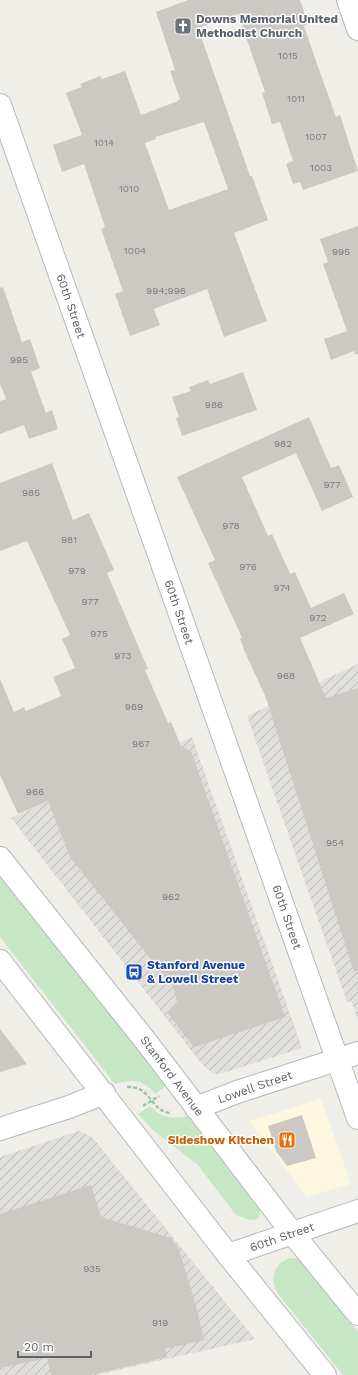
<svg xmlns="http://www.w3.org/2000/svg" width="358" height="1375" viewBox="0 0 358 1375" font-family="'Work Sans',sans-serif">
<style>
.commercial{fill:#fdf6e1}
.industrial{fill:url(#industrial-furrows)}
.green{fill:#c6e6c6}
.building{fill:#ccc9c4;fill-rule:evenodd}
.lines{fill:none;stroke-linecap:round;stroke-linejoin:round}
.minor-casing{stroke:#b5b8bb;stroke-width:24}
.secondary-casing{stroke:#b4b7bb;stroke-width:24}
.path{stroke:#9ec5a9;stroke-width:2.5;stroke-dasharray:4 2;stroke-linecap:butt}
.minor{stroke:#fff;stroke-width:22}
.secondary{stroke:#fff;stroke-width:22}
.labels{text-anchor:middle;stroke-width:3;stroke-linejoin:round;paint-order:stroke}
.number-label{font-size:10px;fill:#7a7c7e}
.worship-label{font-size:12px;font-weight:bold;fill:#5b616d;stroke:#fff;text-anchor:start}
.street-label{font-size:12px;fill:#5f6367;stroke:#fff}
.transit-label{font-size:12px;font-weight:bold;fill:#164399;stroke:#fff;text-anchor:start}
.food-label{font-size:12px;font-weight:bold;fill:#c56008;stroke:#fff;text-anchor:end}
</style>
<defs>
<pattern id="industrial-furrows" width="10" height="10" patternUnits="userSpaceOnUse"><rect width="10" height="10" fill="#dfdeda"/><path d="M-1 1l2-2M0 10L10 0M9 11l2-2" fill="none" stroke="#b8b8b5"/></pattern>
</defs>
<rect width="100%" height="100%" fill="#f0eee8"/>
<path class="commercial" d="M321,1099L351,1184L307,1197L249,1121Z"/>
<path class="industrial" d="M358,664V1021L351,1001L347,1002L247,716Z
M192,737L302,1048L220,1074H215L208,1070L201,1063L11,818Z
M79,1131L92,1137L255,1339L96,1375H0V1157Z"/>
<path class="green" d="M0,874L166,1086L155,1094C142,1079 133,1079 115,1084L0,937Z
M150,1106C163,1119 170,1119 188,1116L259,1208L260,1215L258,1219L254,1220L247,1219L236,1215L197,1164L154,1131L138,1114Z
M292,1258L298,1259L304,1265L358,1332V1375H343L278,1294C269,1279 274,1261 292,1258Z"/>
<path class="building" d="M188,0H300L308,24L304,26L317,64L336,117L340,115L358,171L303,190L300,182L293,184L286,164L293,161L280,122L272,124L262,93L265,92L238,14L198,28L250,176H252L268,220L234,233L267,321L224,337L207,289L154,309L160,325L130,336L115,294L123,291L101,229L105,227L84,164L62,172L53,145L82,135L66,93L82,87L80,84L100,76L102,79L125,71L141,115L178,101V100L180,99L170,71L175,70L156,12ZM204,122L228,189L169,210L145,143L156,139L155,137Z
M358,226V354L355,355L354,351L331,360L324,339L347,331L323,264L328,262L320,239Z
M3,287L22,342L30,339L40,368L31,372L46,413L52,410L58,429L29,439L24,425L0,434V401L6,399L0,384V288Z
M243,372L257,410L182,436L176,418L179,417L172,397L191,391L189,387L208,380L210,384Z
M309,417L331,468L339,465L353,497L322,511L296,453L242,477L268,536L272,534L290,574L295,572L311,608L344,593L354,614L300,638L326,698L358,688V971L354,972L266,698L244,650L240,638H242L208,563L215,560L177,477Z
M52,463L73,520L89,513L114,570L107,573L148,669L145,670L168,723L171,722L181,746L191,751L285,1017L194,1047L167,1012L177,1002L173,987L70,857L48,801L18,814L0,775V679L14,712L24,707L26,711L61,696L53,677L75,668L62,639L70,635L27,541L0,551V483Z
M0,1029L27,1064L0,1072Z
M302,1115L316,1158L287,1166L276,1151L268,1126Z
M91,1185L101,1217L171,1238L178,1247L196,1306L204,1340L165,1349L167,1357L91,1375H51L47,1358L0,1368V1214Z"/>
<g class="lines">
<g class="minor-casing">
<path id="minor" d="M348,0L358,29
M0,105L358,1118
M196,1108L237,1092L358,1053
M0,1129L69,1107L104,1093
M228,1255L358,1211"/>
</g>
<g class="secondary-casing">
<path id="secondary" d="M0,858L148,1044L293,1234L358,1314
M0,961L228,1255L325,1375"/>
</g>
<path class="path" d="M127,1087C151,1085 150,1111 170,1113
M143,1106L159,1096"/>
<use href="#minor" class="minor"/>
<use href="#secondary" class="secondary"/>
</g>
<defs>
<g id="church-square" transform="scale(0.9)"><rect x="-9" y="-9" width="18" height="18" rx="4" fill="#6b7280" stroke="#fff"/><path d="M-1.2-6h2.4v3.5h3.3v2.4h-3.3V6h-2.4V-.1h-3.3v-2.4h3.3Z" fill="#fff"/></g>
<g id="bus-square" transform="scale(0.9)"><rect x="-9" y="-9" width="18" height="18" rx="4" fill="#1a4fb4" stroke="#fff"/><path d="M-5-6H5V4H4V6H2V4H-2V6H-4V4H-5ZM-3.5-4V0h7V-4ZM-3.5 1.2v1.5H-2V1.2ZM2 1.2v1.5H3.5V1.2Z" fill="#fff"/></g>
<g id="restaurant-square" transform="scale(0.9)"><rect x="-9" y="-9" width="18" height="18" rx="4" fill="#e8710a" stroke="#fff"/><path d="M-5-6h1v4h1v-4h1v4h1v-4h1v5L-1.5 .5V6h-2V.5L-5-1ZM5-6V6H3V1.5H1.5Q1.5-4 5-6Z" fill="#fff"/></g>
</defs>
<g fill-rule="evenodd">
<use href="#church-square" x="183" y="26"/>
<use href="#bus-square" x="134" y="972"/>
<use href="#restaurant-square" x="287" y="1140"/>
</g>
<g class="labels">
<g class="number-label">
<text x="288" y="59">1015</text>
<text x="296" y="102">1011</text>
<text x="316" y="140">1007</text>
<text x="104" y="146">1014</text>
<text x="321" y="171">1003</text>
<text x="129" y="192">1010</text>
<text x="135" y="254">1004</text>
<text x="341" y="255">995</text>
<text x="166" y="294">994;996</text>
<text x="19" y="363">995</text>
<text x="214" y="408">986</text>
<text x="283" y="447">982</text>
<text x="332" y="488">977</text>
<text x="31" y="496">985</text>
<text x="231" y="529">978</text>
<text x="69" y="543">981</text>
<text x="248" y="570">976</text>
<text x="77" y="574">979</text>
<text x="282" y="591">974</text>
<text x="90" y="605">977</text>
<text x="318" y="621">972</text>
<text x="99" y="637">975</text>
<text x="123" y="659">973</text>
<text x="286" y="679">968</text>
<text x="134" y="710">969</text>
<text x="141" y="747">967</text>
<text x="35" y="795">966</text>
<text x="335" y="846">954</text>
<text x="171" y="900">962</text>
<text x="92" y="1272">935</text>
<text x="160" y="1326">919</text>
</g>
<g class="worship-label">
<text x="196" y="23">Downs Memorial United<tspan x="196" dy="14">Methodist Church</tspan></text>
</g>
<g class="street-label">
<text transform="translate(71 306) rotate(71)" y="4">60th Street</text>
<text transform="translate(179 612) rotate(71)" y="4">60th Street</text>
<text transform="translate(287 917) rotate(71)" y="4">60th Street</text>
<text transform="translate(172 1076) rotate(53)" y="4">Stanford Avenue</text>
<text transform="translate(255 1087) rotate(-19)" y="4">Lowell Street</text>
<text transform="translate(282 1237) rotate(-19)" y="4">60th Street</text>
</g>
<g class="transit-label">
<text x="147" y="969">Stanford Avenue<tspan x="147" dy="14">&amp; Lowell Street</tspan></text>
</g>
<g class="food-label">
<text x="274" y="1144">Sideshow Kitchen</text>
</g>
</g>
<path d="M18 1351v6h73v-6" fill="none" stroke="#5f6367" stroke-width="2"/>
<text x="24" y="1351" font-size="12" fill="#5f6367" stroke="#ffffff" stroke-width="3" paint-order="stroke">20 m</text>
</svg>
